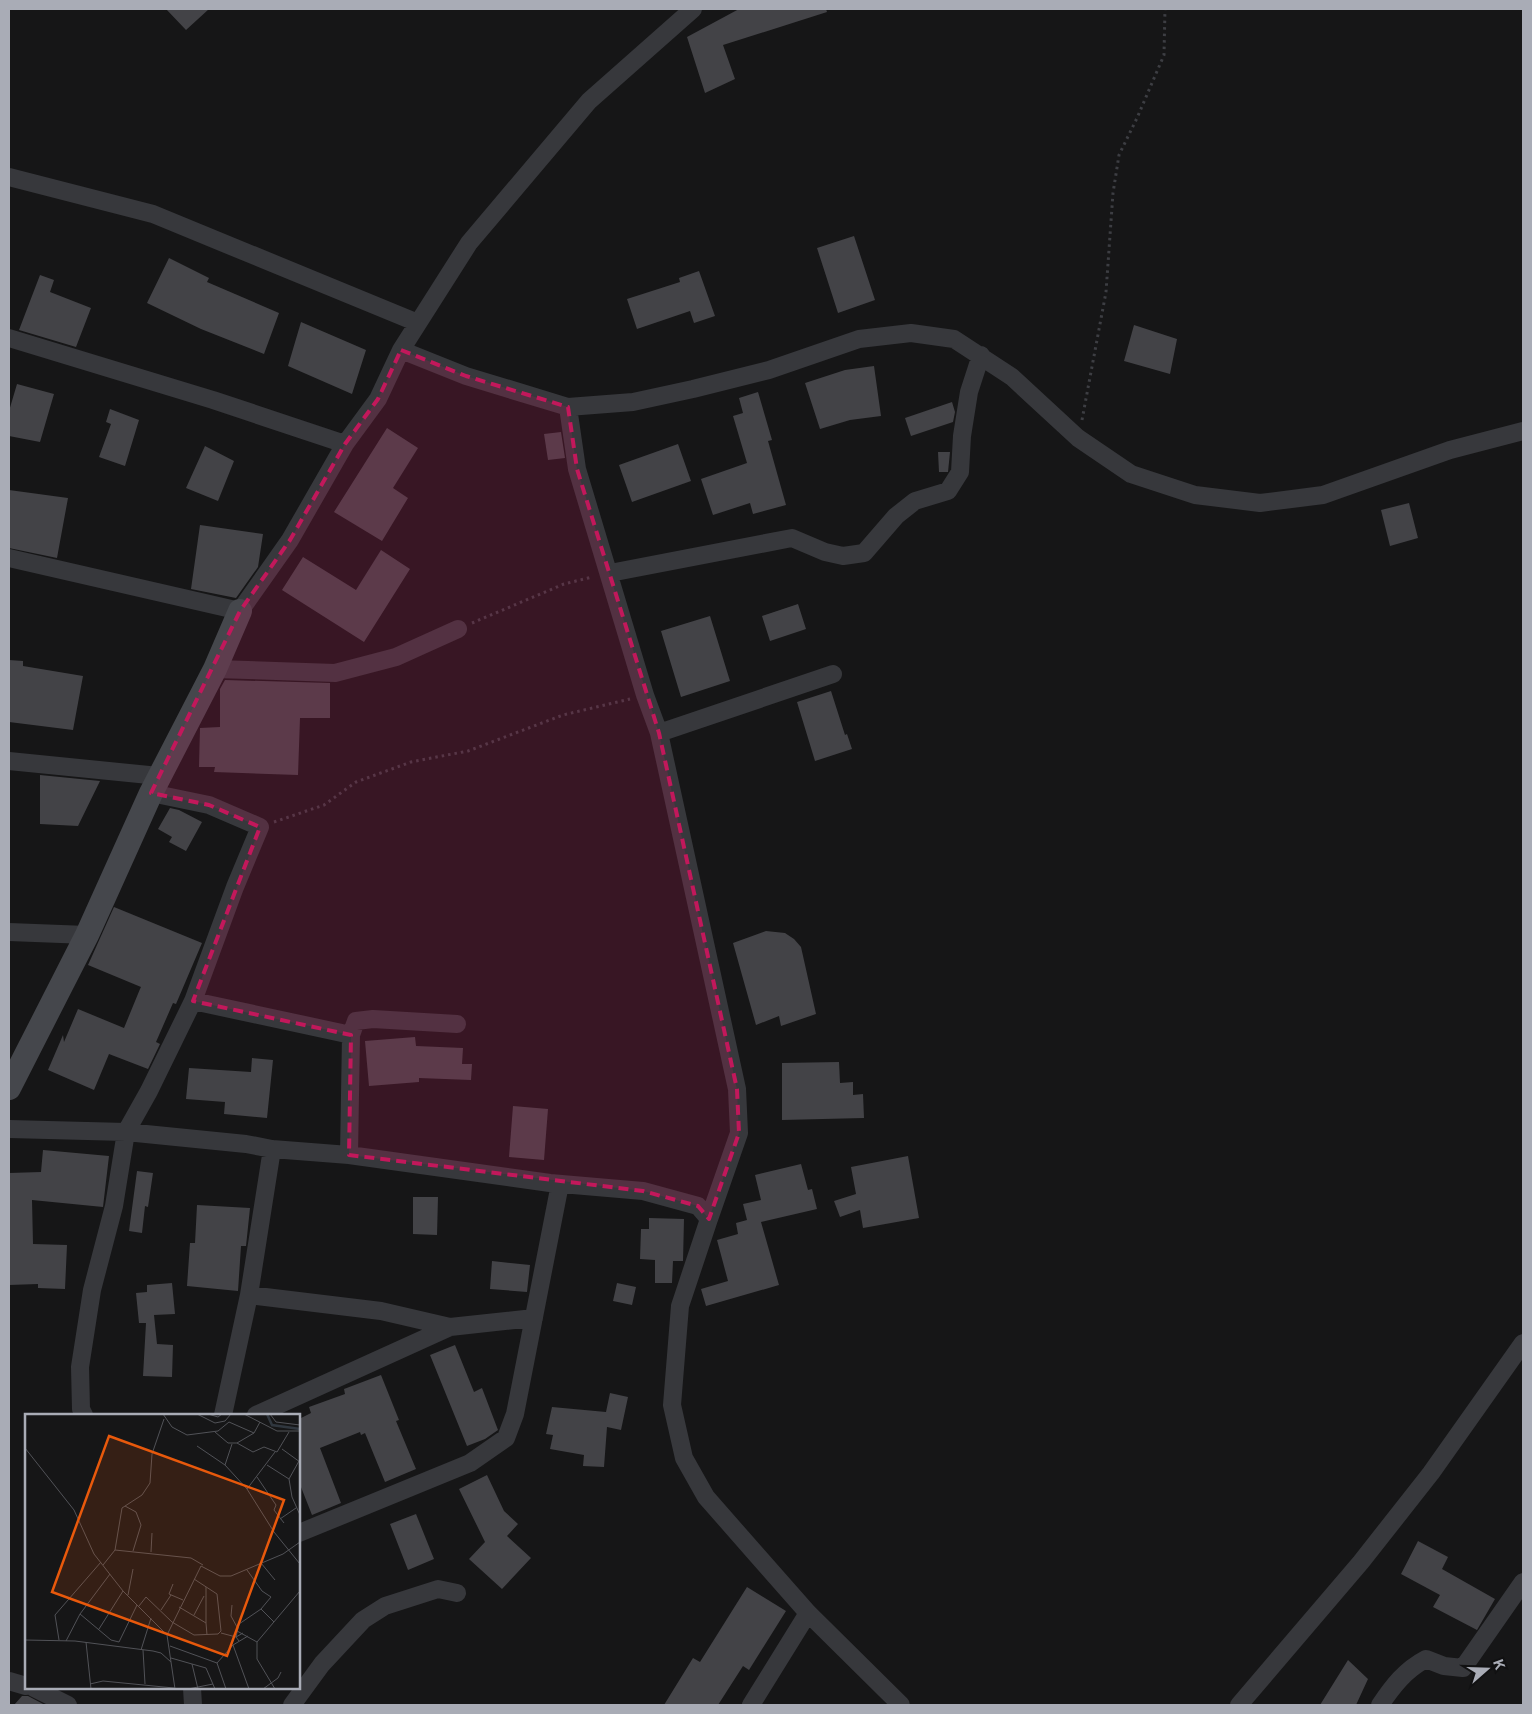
<svg xmlns="http://www.w3.org/2000/svg" width="1532" height="1714" viewBox="0 0 1532 1714" font-family="'Public Sans',sans-serif">
<style>
.building{fill:#434347}
.lines{fill:none;stroke-linecap:round;stroke-linejoin:round}
.path{stroke:#3d3e43;stroke-width:3;stroke-dasharray:2.5 4;stroke-linecap:butt}
.street{stroke:#37383c;stroke-width:18}
.secondary{stroke:#45474c;stroke-width:24}
.marked{fill:#c2185b;fill-opacity:0.2;stroke:#c2185b;stroke-width:4;stroke-dasharray:10 6;stroke-linejoin:round}
.inset-river{fill:none;stroke:#30373f;stroke-width:2.5}
.inset-road{fill:none;stroke:#515257;stroke-width:1}
.view{fill:#e8590c;fill-opacity:0.15;stroke:#e8590c;stroke-width:2.5}
.inset-edge{fill:none;stroke:#a9acb6;stroke-width:2.5}
</style>
<rect width="100%" height="100%" fill="#161617"/>
<path class="building" d="M166,9H209L186,30Z
M739,9H826L827,12L723,45L735,79L705,93L687,37Z
M854,236L875,300L838,313L817,248Z
M169,258L209,278L207,282L279,313L264,354L201,329L147,303Z
M699,271L715,316L694,323L690,311L637,329L627,299L680,282L679,278Z
M40,275L54,280L50,292L91,308L76,347L19,330Z
M301,322L366,350L352,394L288,366Z
M1134,325L1177,339L1170,374L1124,361Z
M874,366L881,416L850,420L820,429L805,383L845,370Z
M17,384L54,394L40,442L9,436V411Z
M758,392L772,440L768,441L786,505L753,514L750,503L713,515L701,479L747,463L733,416L743,413L739,398Z
M952,402L955,412L953,422L911,436L905,418Z
M110,409L139,420L125,466L99,457L111,424L106,422Z
M387,428L418,448L393,488L408,498L382,541L334,512Z
M561,432L565,458L548,460L544,434Z
M678,444L691,481L632,502L619,465Z
M205,446L234,461L218,501L186,488Z
M938,452H950L948,472H939Z
M9,490L68,498L57,558L9,548Z
M1409,503L1418,538L1390,546L1381,510Z
M200,525L263,534L258,567L236,598L191,589Z
M381,550L410,569L364,642L282,590L303,557L356,590Z
M798,604L806,629L770,641L762,616Z
M710,616L730,681L681,697L661,631Z
M9,660L23,661V666L83,676L73,730L9,722Z
M225,680L330,683V718H300L298,775L214,772L215,767H199L200,728L220,727V689Z
M831,691L845,735L847,734L852,749L815,761L797,702Z
M40,775L100,781L78,826L40,824Z
M170,808L179,810L202,822L186,851L169,842L172,837L158,829Z
M114,907L202,943L176,1004L173,1003L156,1042L160,1044L148,1069L109,1054L94,1090L48,1070L63,1035L64,1042L78,1009L124,1028L140,989L141,987L88,965Z
M766,931L785,933L794,939L801,947L816,1014L781,1026L779,1016L756,1025L733,943Z
M415,1037L416,1046L463,1048L462,1064H472L471,1080L419,1078V1082L369,1086L365,1041Z
M252,1058L273,1060L267,1118L224,1114L225,1102L186,1099L189,1068L251,1072Z
M839,1062L840,1083L853,1082V1095L863,1094L864,1118L782,1120V1063Z
M513,1106L548,1109L544,1160L509,1157Z
M43,1150L109,1156L103,1207L32,1200L33,1244L67,1245L65,1289L38,1288V1284L9,1285V1173L41,1172Z
M908,1156L919,1218L863,1228L860,1210L840,1217L834,1201L856,1194L851,1167Z
M801,1164L808,1190L812,1189L817,1209L761,1222L779,1285L706,1306L701,1289L728,1281L717,1240L738,1234L736,1223L747,1220L743,1204L761,1200L755,1175Z
M137,1171L153,1173L148,1207L145,1206L142,1233L129,1231Z
M413,1197H438L437,1235L413,1234Z
M197,1205L250,1208L246,1246H241L238,1291L187,1286L190,1243H195Z
M649,1218L684,1219L683,1261H673L672,1283H655V1260L640,1259L641,1229H649Z
M492,1261L530,1265L527,1292L490,1289Z
M172,1283L175,1314L154,1315L157,1344L173,1345L172,1377L143,1376L146,1323H139L136,1293L147,1292V1285Z
M617,1283L636,1287L632,1305L613,1301Z
M455,1345L474,1392L482,1388L498,1430L485,1439L467,1446L430,1355Z
M381,1375L399,1420L396,1421L416,1469L385,1482L365,1433L361,1435L360,1432L320,1448L341,1503L312,1515L299,1482V1419L311,1413L309,1407L345,1394L344,1389Z
M610,1393L628,1397L621,1430L607,1427L604,1467L583,1466L584,1455L550,1449L553,1435L546,1434L552,1407L606,1412Z
M487,1475L504,1511L518,1524L507,1536L531,1558L502,1589L469,1559L485,1542L459,1489Z
M416,1514L434,1559L408,1570L390,1524Z
M1418,1541L1448,1557L1442,1569L1495,1599L1477,1630L1433,1607L1440,1595L1401,1574Z
M747,1587L786,1611L749,1670L743,1666L718,1705H664L693,1658L700,1662Z
M1348,1660L1368,1679L1356,1705H1320Z
M22,1696H28L45,1705H14Z"/>
<g class="lines">
<path class="path" d="M1082,420L1106,292L1113,193L1119,155L1137,118L1164,55L1165,9
M472,623L564,584L592,577
M274,822L324,805L356,782L411,762L468,751L563,715L630,699"/>
<path class="street" d="M9,177L153,214L418,323
M9,338L213,400L345,444
M401,350L466,376L568,407L633,402L693,389L769,370L859,339L911,333L954,339L1012,377L1078,438L1131,474L1195,495L1260,503L1323,495L1450,450L1523,431
M568,407L577,469L645,695L659,733L737,1089L739,1133L709,1219
M9,558L240,611L290,540L345,444L378,399L401,350L469,243L589,101L693,9
M610,573L792,538L825,552L843,556L864,553L896,516L915,501L948,491L960,472L962,436L969,392L981,355
M215,669L335,673L396,657L458,629
M659,733L833,674
M9,761L159,776
M9,932L87,935
M193,1001L351,1035
M9,1129L126,1132L246,1144L272,1149L349,1155L550,1183L643,1191L698,1206L709,1219L680,1306L672,1405L684,1458L706,1497L756,1554L808,1613L901,1705
M349,1155L351,1035L356,1021L373,1019L457,1024
M249,1295L381,1311L450,1327
M84,1415L81,1409L80,1367L92,1290L114,1206L126,1132L149,1091L193,1001L235,887L260,827L209,805L151,793
M223,1415L249,1295L272,1149
M256,1415L450,1327L534,1318
M299,1533L470,1463L506,1438L515,1414L560,1184
M9,1681L26,1686
M34,1688L68,1705
M192,1688L193,1705
M292,1705L322,1664L363,1620L385,1606L438,1589L457,1593
M751,1705L808,1613
M1239,1705L1361,1562L1431,1473L1523,1343
M1380,1705C1393,1686 1405,1670 1426,1659L1444,1666L1463,1668L1523,1582"/>
<path class="secondary" d="M9,1088L87,935L151,793L215,669L240,611"/>
</g>
<path class="marked" d="M401,350L466,376L568,407L577,469L659,733L737,1089L739,1133L709,1219L698,1206L643,1191L349,1155L351,1035L193,1001L260,827L209,805L151,793L240,611L290,540L345,444L378,399Z"/>
<g transform="translate(25 1414)">
<rect width="275" height="275" fill="#161617"/>
<path class="inset-river" d="M242,0L247,11L275,15"/>
<path class="inset-road" d="M138,0L147,13L162,21L193,17L204,8L229,19M172,0L190,9L200,7L206,0M183,0L193,3L197,0M219,0L252,17H275M245,0L251,8L275,11M235,8L229,19L212,29L228,38L239,33L252,38L264,18M190,18L203,29H212M172,32L200,51L207,30M0,34L49,96L69,140L98,177L142,221L150,275M257,35L275,48M274,47L264,65L267,83L275,101M200,51L222,75L249,118L275,150M242,51L264,65M232,63L251,91L249,96L259,109M222,75L250,38M100,92L111,98L116,111L108,137M255,105L271,94M90,136L166,144L178,151M126,138L127,119M236,149L250,166M78,151L90,136L97,94L117,81L125,69L127,40L139,5M222,156L237,177L246,183L236,195M148,170L144,180L158,186M103,181L108,155M207,191L206,202L212,213M114,192L121,183L147,208L169,221L193,220L196,217L192,180L169,165M154,193L181,209L182,221M136,196L146,181M55,200L86,226L94,228L112,191M169,201L179,182M181,209V173M74,215L98,177M212,217L232,228M196,219L211,223L218,219M142,221L176,152L195,162H206L258,140L275,128M0,226L50,227L128,237L136,239L146,248M34,226L30,201L76,148M41,227L55,200L85,160M214,227L211,223L214,210L236,195L249,208M61,228L66,275M208,231L224,275M145,232L192,249M116,236L126,204M118,236L120,270M146,244L181,254L190,275M192,249L208,231L223,222M192,249L201,275M167,250L173,275M65,270L78,267L149,274M163,275L188,270M238,275L253,264L256,258M250,275L232,245V228L275,177"/>
<path class="view" d="M84,22L259,86L202,242L27,178Z"/>
<rect width="275" height="275" class="inset-edge"/>
</g>
<rect width="1532" height="1714" fill="none" stroke="#a9acb6" stroke-width="20"/>
<g transform="translate(1487 1669) rotate(70)" stroke="#111112" stroke-width="4" paint-order="stroke">
<path d="M0-4L9 19L0 12L-9 19Z" fill="#a9acb6"/>
<text y="-8" font-size="14" font-weight="bold" text-anchor="middle" fill="#a9acb6">K</text>
</g>
</svg>
